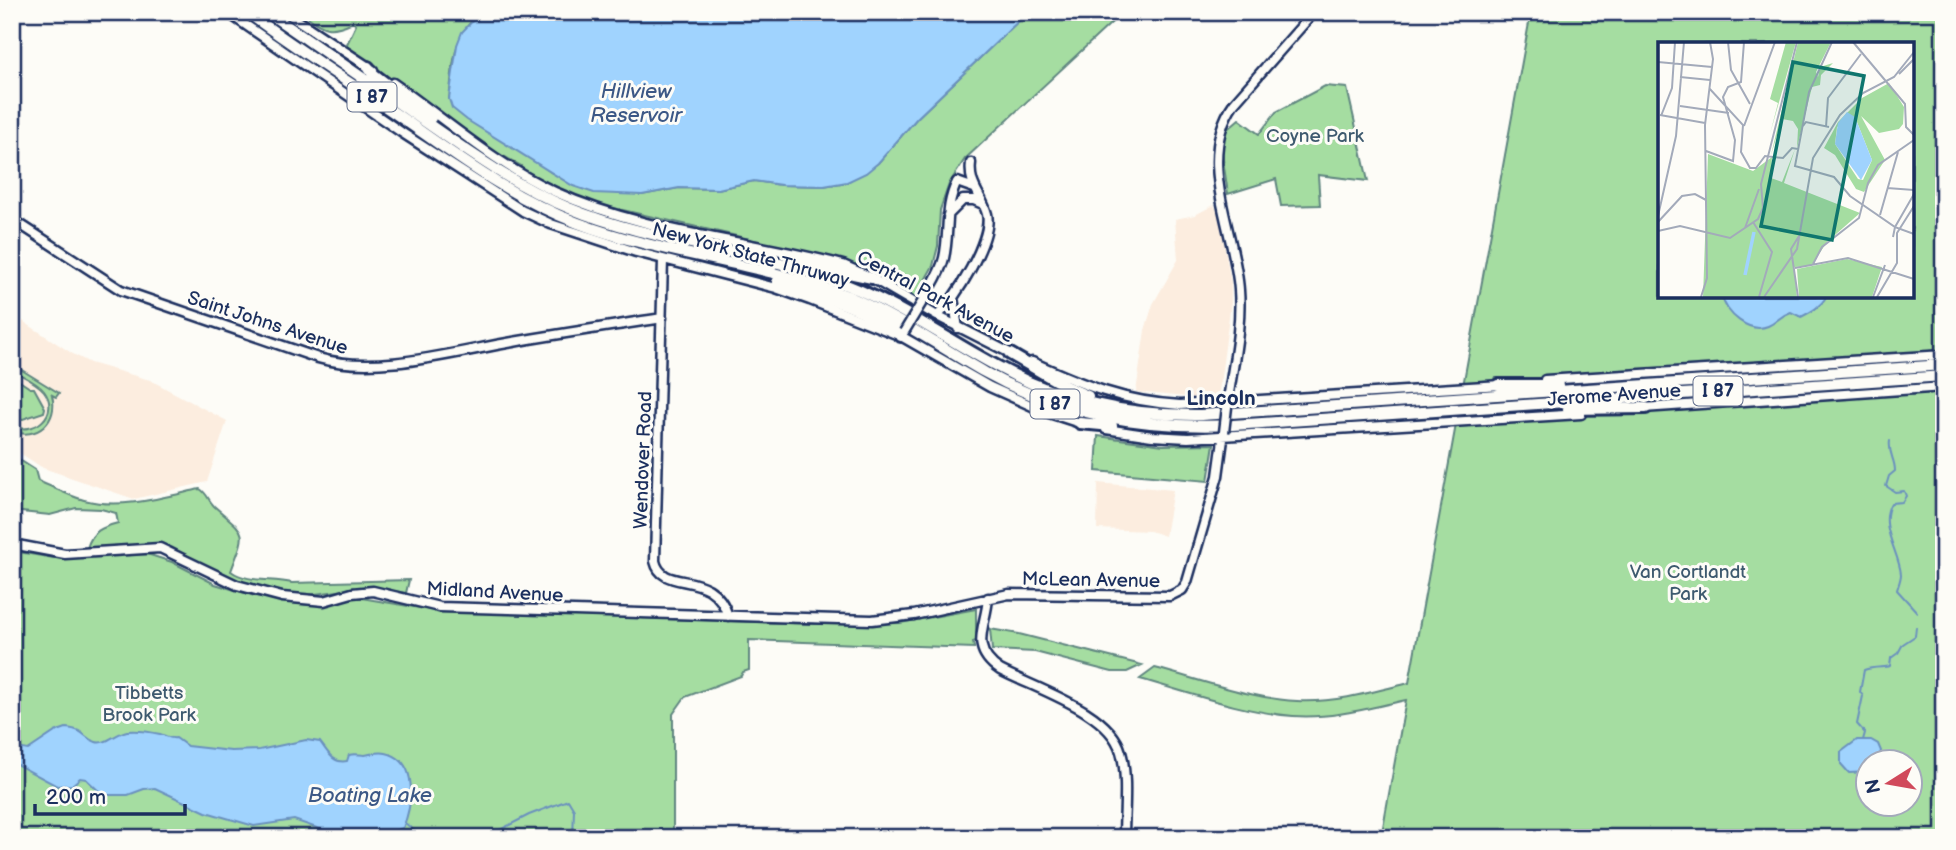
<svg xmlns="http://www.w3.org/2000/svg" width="1956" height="850" viewBox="0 0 1956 850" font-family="'Balsamiq Sans',sans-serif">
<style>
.built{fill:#fceddf}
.green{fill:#a5dda1;stroke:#608680;stroke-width:2;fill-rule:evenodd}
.water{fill:#a0d3fe;stroke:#6b91be;stroke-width:2}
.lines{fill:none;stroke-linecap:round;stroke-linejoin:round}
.stream{stroke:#6b91be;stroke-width:2}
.secondary-casing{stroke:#1b2f5e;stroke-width:13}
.highway-casing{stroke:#1b2f5e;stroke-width:16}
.secondary{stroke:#fdfcf7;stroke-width:8}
.highway{stroke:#fdfcf7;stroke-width:10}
.secondary-bridge-casing{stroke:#1b2f5e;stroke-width:13;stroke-linecap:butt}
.secondary-bridge{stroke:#fdfcf7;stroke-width:8}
.labels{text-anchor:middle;stroke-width:6;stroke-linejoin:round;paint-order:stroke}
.shield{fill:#fdfcf7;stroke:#5f6c8c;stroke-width:2}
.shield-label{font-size:18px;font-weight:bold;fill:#1b2f5e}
.park-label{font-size:19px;fill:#3e5a6f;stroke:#fdfcf7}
.street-label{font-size:19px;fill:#1b2f5e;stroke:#fdfcf7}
.water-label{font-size:21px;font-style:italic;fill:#3c5886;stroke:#fdfcf7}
.neighbourhood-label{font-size:21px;font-weight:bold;fill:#1b2f5e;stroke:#fdfcf7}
.inset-river{fill:none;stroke:#a0d3fe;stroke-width:3.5}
.inset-road{fill:none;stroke:#a3aaba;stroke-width:2}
.view{fill:#0f766e;fill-opacity:0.15;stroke:#0f766e;stroke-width:3.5}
.inset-edge{fill:none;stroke:#1b2f5e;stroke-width:3.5}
</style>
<rect width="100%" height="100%" fill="#fdfcf7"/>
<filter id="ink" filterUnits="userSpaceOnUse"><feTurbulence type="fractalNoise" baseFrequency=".0143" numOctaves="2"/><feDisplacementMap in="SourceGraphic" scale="14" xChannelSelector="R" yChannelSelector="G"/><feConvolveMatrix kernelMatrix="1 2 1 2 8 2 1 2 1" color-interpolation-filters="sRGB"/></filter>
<g filter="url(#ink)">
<path class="built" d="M1214,205L1219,214L1231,283V302L1219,392L1216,397L1195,398L1136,392L1145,330L1153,304L1178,260L1175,219L1195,215Z
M12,314L73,354L90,363L150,380L227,421L207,482L134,499L43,468L12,448Z
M1098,483L1173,490L1165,536L1150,531L1097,529Z"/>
<path class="green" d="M301,12H481C451,36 454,64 449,99L552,173L642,195L679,188L718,189L754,181L781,185L824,186L847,182L878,163L917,118L1028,12H1123L965,159L949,184L940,210L938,246L933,266L915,298L850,266L754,240L583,201L519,170L521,166L505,157L501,159L346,46L356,25L353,22C326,34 323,28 301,12Z
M1531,12H1944V838H1381L1406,700C1369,708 1332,719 1293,716C1242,712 1190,693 1140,679L1155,668C1201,680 1249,698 1297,701C1335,703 1373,692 1409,683ZM1660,44H1912V296H1660ZM1868,762H1910V804H1868Z
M1325,86L1347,88L1368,181L1318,175L1320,205L1281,206L1276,179L1228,194L1222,153L1225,131L1239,119L1259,134L1276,112Z
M12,364L59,393L56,397L52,395C59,421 37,441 12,431V426C34,436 61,414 44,391C37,382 22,376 12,370Z
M12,376L30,388H34L45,408L44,412L17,421L12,418Z
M1098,436L1163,445L1214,444L1208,481L1096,471Z
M12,455L35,470L38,481C53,487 69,496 84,500C121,510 164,497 200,489C207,493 208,500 214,506C248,536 247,528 231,571C247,583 273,578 292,583L409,580L406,593L369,587L307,595L261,589L227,577L171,547L153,544L87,548C92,531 102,527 118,523L116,513L101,509L76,508L50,515L12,511Z
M12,551L54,558L147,554L172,562L215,584L255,596L308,605L331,603L356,597L437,611L815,624L900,623L976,609V641L973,642L974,648L749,640V670L743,672L741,676L685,697L673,714V838H12Z
M990,629L1019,634L1142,665L1127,672H1112L1035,652L992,650Z"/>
<path class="water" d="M481,12H1028L917,118L878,163L866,173L847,182L824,186L781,185L754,181L718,189L679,188L642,195L594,193L573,186L467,120L452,108L449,99L457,45L462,32Z
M1722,296H1827C1820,307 1813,311 1801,317L1791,312C1779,316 1778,322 1768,326C1749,334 1725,313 1722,296Z
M66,728C87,730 82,738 96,742C106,745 116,733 127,731C136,730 151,732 160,734C167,736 169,739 176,738L187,746L231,751L259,750L306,740L320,742C328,752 333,764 347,761L349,755C355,753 359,755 365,755C372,754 379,751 386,753C420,761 412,805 403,828L386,834H369L331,833L294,820L254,826L206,812L155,788L144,789L128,795H103L86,779L80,778L72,785L57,786L12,762V747L28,750L55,732Z
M1857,740H1871L1878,744L1881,751L1878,762H1868V772L1849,773L1841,764V752Z"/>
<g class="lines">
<path class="stream" d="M1890,441C1888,453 1895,459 1895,471L1889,476L1886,486L1895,492L1904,491L1906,496L1902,502L1891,503C1878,525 1899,552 1901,574C1901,579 1898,586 1897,590L1917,612
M1863,740L1865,733L1857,724L1863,696L1860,692L1864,670C1874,666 1885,668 1890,666L1891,658L1898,653L1903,644L1915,636L1916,627
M405,823L417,833L426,838
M484,838L529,815L568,800L574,810L573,838"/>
<g class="secondary-casing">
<path id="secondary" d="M227,12L401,132L523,211L551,224L636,252L776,288L810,300L901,336L990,387L1046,412L1083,424
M285,12L373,70
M393,83C446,120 495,164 555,192C645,233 748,240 843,265L872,278L937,316L1014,355
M948,215L963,200H974L983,204
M12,219L121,290L318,358C376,375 454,352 513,342C563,333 612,326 662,318
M663,260L655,561C663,595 712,565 728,616
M927,294C933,283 941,271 944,258C950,232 944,208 957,182L974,188
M953,298L958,328
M937,316C955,301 993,238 987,214C982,195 968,185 971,163
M1032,362C1083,385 1124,402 1180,405L1501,385
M1545,380L1944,355
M1227,407C1232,369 1242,328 1239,290C1235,230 1195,159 1234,103L1314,12
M1643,408L1944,387
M1106,429L1152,436L1188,438L1581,414
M12,544L65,554L160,548L237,585L282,597L324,601L352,593L373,591L439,607L872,620L914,615L1009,594L1170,596L1182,590L1187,582L1218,476L1224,432
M988,598C986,627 968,648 1000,670C1036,689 1110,711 1121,752C1128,776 1124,812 1124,838"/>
</g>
<g class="highway-casing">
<path id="highway" d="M247,12C295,48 346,80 396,114C454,154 511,198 578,223C665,256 761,262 847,296C896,316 940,347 986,373C1063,416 1146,429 1233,425L1944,376
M267,12C319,48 372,84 424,121C470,153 516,186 569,208C659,245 759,249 849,286C903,307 950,342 1002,369C1063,402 1132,416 1201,415L1944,365
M368,67L372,73L431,118
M793,261L872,278
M777,282C810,293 879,311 901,336
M1010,354L1065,386L1088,396
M1498,385H1558
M1568,409L1646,408
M1080,423L1112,426"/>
</g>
<use href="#secondary" class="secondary"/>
<use href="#highway" class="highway"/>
<g class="secondary-bridge-casing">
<path id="secondary-bridge" d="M904,332L927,294
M1224,432L1227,407"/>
</g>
<use href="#secondary-bridge" class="secondary-bridge"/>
</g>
</g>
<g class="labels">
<g class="shield">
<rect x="347.5" y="82.5" width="49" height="29" rx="5"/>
<rect x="1693.5" y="376.5" width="49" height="29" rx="5"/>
<rect x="1030.5" y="389.5" width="49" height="29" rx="5"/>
</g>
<g class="shield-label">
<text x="372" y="103">I 87</text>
<text x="1718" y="397">I 87</text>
<text x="1055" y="410">I 87</text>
</g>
<g class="park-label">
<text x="1315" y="142">Coyne Park</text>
<text x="1688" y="578">Van Cortlandt<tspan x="1688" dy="22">Park</tspan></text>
<text x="149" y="699">Tibbetts<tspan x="149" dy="22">Brook Park</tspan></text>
</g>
<g class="street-label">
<text transform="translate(751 254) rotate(15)" y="7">New York State Thruway</text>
<text transform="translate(936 296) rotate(28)" y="7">Central Park Avenue</text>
<text transform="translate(268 322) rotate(18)" y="7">Saint Johns Avenue</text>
<text transform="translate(1614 394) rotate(-4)" y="7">Jerome Avenue</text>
<text transform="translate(642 460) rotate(-88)" y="7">Wendover Road</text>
<text transform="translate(1091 579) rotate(1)" y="7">McLean Avenue</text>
<text transform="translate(495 591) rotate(3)" y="7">Midland Avenue</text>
</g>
<g class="water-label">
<text x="636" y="98">Hillview<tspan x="636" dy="24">Reservoir</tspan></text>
<text x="370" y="802">Boating Lake</text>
</g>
<g class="neighbourhood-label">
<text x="1221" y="405">Lincoln</text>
</g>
</g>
<g transform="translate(1658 42)">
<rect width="256" height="256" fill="#fdfcf7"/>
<path d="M128,0H138L112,92L120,61L112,57ZM140,0H173L158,30L160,35L162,25L175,21L163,33L162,43L154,45L139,106L140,87L135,79L124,77L113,113ZM231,41L246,65L245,82L241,87L221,91L203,74L227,118L206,150L198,147L177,113L166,106L180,80L204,56ZM197,75L214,118L205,138L200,137L177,102L179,85ZM137,107L126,141L202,171L169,200L153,224L136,225L139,255H45L50,112L95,129L114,115L113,136L124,140ZM189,217L224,225L214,255H141L139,227Z" fill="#a5dda1" fill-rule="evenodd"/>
<path d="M189,70L197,75L214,118L203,138L177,102L180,81Z" fill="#a0d3fe"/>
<path class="inset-river" d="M87,233L96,190"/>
<path class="inset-road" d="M70,0L73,28L92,62M174,0L151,50L137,124L176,135L192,154L237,185L256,152M195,0L247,62L248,85L256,93M0,20L54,25M241,32L256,17M22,35L52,38M51,46L85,83L83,110L92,126H98L107,114L125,116L134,106L140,107M22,64L71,71M2,73L47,81M3,74L14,46L17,0M86,84L117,0M145,84L148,80L171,85M168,85L170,56L203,12M48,109L75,119L77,98L65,55L70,45L83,40L86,0M229,146L256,148M222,173L240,110M0,174L18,94L26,0M0,180L24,154L37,152L48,158M95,180L114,210L101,255M87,186L101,147M0,189L22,184L72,196L100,177L105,166L103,142L139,0M235,195L237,185L256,192M154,224L164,205L201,176L210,141L220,123L256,98M137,226L190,216L256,237M43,255L49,236L47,83L55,17L52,0M106,255L139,207L155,116L182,73L205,51L236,35L256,10M140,255L133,207L141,194M215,255L227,223M219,255L239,221V191L256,164"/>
<path class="view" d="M135,20L206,34L174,198L103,184Z"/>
<rect width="256" height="256" class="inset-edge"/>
</g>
<rect width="1956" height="850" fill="none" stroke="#fdfcf7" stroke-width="42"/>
<rect x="21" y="21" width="1914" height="808" fill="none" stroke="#1b2f5e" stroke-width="2.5" filter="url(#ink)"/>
<g transform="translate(1889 783) rotate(259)"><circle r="33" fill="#fdfcf7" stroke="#a3aaba" stroke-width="2"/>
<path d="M0-5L12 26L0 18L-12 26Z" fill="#d1495b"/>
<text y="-10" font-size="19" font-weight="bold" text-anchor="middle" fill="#1b2f5e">N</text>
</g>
<path d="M35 804v10h150v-10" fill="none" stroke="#1b2f5e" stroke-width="3.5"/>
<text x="46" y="804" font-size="21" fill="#1b2f5e" stroke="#fdfcf7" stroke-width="5" paint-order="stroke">200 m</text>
</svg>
